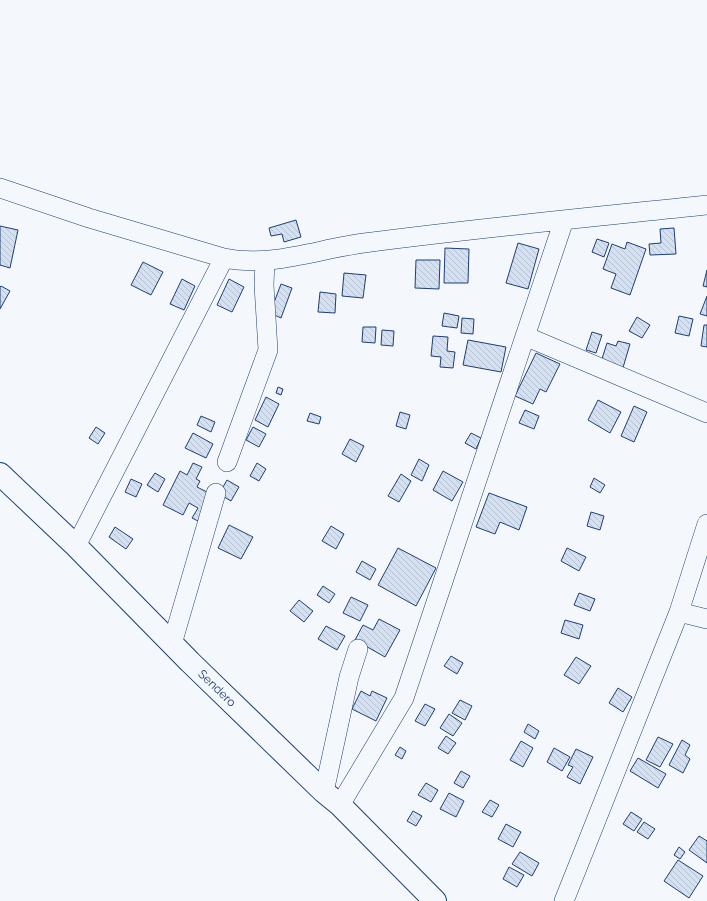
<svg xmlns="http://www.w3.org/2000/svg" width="707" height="901" viewBox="0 0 707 901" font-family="Raleway,sans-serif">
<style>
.building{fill:url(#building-back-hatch);stroke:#1d3f73}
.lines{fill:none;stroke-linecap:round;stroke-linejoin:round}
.minor-casing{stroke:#1d3f73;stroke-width:20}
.major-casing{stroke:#1d3f73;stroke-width:24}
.minor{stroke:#f4f7fb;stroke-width:19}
.major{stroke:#f4f7fb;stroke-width:22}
.labels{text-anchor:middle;stroke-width:3;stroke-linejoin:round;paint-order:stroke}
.street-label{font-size:12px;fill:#1d3f73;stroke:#f4f7fb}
</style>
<defs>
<pattern id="building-back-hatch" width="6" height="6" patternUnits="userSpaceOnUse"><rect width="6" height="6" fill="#d5e0f0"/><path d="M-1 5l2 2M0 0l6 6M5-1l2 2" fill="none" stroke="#b6c1d1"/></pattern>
</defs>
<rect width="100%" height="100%" fill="#f4f7fb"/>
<path class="building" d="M296,220L301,237L284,242L282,234L271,236L269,228Z
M0,226L18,230L10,268L0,265Z
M674,228L676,254L650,255L649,244L661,243L660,229Z
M597,239L609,243L604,257L592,252Z
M627,242L646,249L630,295L611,288L616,274L603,269L612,244L625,249Z
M518,243L539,249L528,289L506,283Z
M445,248L469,249L468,283H444Z
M416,260H440L439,289L415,288Z
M143,262L163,272L151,295L131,285Z
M707,270V287L703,286Z
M344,273L366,275L363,298L342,296Z
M182,279L195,286L184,310L170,304Z
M229,279L244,287L232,312L217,305Z
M281,284L292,288L281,318L270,313Z
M1,286L10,291L0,309V287Z
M320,292L336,294L335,313L318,312Z
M707,296V316L700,314Z
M444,313L459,316L457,328L442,326Z
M679,316L693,319L689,336L675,333Z
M637,317L650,325L642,338L629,331Z
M462,318L474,319L473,334L461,333Z
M704,325H707V347L701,346Z
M363,327H376L375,343L362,342Z
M382,330L394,331L393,346L381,345Z
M592,332L602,335L596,353L586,350Z
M433,336L448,337L447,351L455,352L453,368L440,367L441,357L431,356Z
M468,340L506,347L501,372L463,365Z
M618,341L630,344L622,371L600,365L607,343L616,346Z
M536,353L560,364L546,392L540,389L533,404L515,396Z
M278,387L283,389L281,395L276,393Z
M266,397L279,404L268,427L255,420Z
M598,400L621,412L610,433L588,420Z
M634,406L647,412L634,442L621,436Z
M525,410L539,416L534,429L519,423Z
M400,412L410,415L406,429L396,426Z
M310,413L321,417L319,424L307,421Z
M201,416L215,422L211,432L197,425Z
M96,427L105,433L98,444L89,438Z
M253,427L266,434L259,447L246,440Z
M193,433L213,444L206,458L185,448Z
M471,433L481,438L476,449L465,443Z
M350,439L364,446L356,462L342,454Z
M419,459L429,465L422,481L411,475Z
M193,463L202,467L196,479L200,481L197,487L211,494L202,523L192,518L198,508L189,503L183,515L163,505L180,471L187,475Z
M257,463L266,469L259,481L250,476Z
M443,471L463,482L452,501L433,490Z
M155,473L165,479L158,492L147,485Z
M401,474L411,481L399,502L388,496Z
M594,478L605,485L600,493L590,487Z
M131,479L142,484L136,497L125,492Z
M227,480L239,487L231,501L219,494Z
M489,493L527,507L519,530L500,522L495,534L476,527Z
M591,512L604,516L600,530L587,526Z
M229,525L253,537L241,559L218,548Z
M331,526L344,534L336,549L322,541Z
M115,527L133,539L126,549L109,537Z
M398,548L436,568L416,606L378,585Z
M567,548L586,557L579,571L561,561Z
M362,561L376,569L370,580L356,572Z
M323,586L335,594L329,603L317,595Z
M579,593L595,599L590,611L574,605Z
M351,597L368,605L360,621L343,613Z
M299,600L313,611L304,622L290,611Z
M379,619L400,630L385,657L355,640L363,625L373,630Z
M565,620L583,625L579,639L561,633Z
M326,626L345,636L337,650L318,639Z
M451,656L463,663L457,674L444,666Z
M576,657L591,666L579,684L564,675Z
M618,688L632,697L623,712L609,703Z
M361,691L370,696L372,691L387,698L376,721L352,709Z
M460,700L472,706L465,720L452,713Z
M425,704L435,709L425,726L415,721Z
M449,714L462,723L453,736L440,728Z
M528,724L539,731L535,739L524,732Z
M446,736L456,743L448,754L438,748Z
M658,737L673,744L660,767L646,760Z
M682,740L690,745L685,755L690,759L683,773L669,765Z
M521,741L533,748L523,767L510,760Z
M400,747L406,751L402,759L395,755Z
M554,748L570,757L562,771L547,762Z
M576,749L593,757L580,784L567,777L573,767L568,765Z
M638,758L666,774L658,788L630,771Z
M461,771L470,776L463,788L454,783Z
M426,783L438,790L431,802L418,795Z
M449,793L464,801L456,817L440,809Z
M490,800L499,805L492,817L482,812Z
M413,811L422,816L416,826L407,821Z
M631,812L642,819L634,831L623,824Z
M644,822L655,829L648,839L637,832Z
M506,824L521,832L513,847L498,839Z
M699,836L707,841V863L689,850Z
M679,847L685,852L680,859L674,855Z
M520,852L539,863L532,876L512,864Z
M678,860L703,876L689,898L664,881Z
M509,867L524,875L517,887L503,879Z"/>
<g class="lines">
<g class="minor-casing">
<path id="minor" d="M0,188L89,218L224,258C270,268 318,249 364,243C478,228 593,217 707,205
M525,336L707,413
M227,462L268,350L264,285L265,261
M76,546L224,258
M679,612L707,524
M172,644L216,493
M324,792L349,677L358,649
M340,805L404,698L564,220
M564,901L679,612L707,619"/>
</g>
<g class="major-casing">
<g id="major">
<path id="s1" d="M0,474L76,546L190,662L324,792L340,805L435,901"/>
</g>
</g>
<use href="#minor" class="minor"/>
<use href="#major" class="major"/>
</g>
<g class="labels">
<g class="street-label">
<text dy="4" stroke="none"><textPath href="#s1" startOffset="305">Sendero</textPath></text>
</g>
</g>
</svg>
